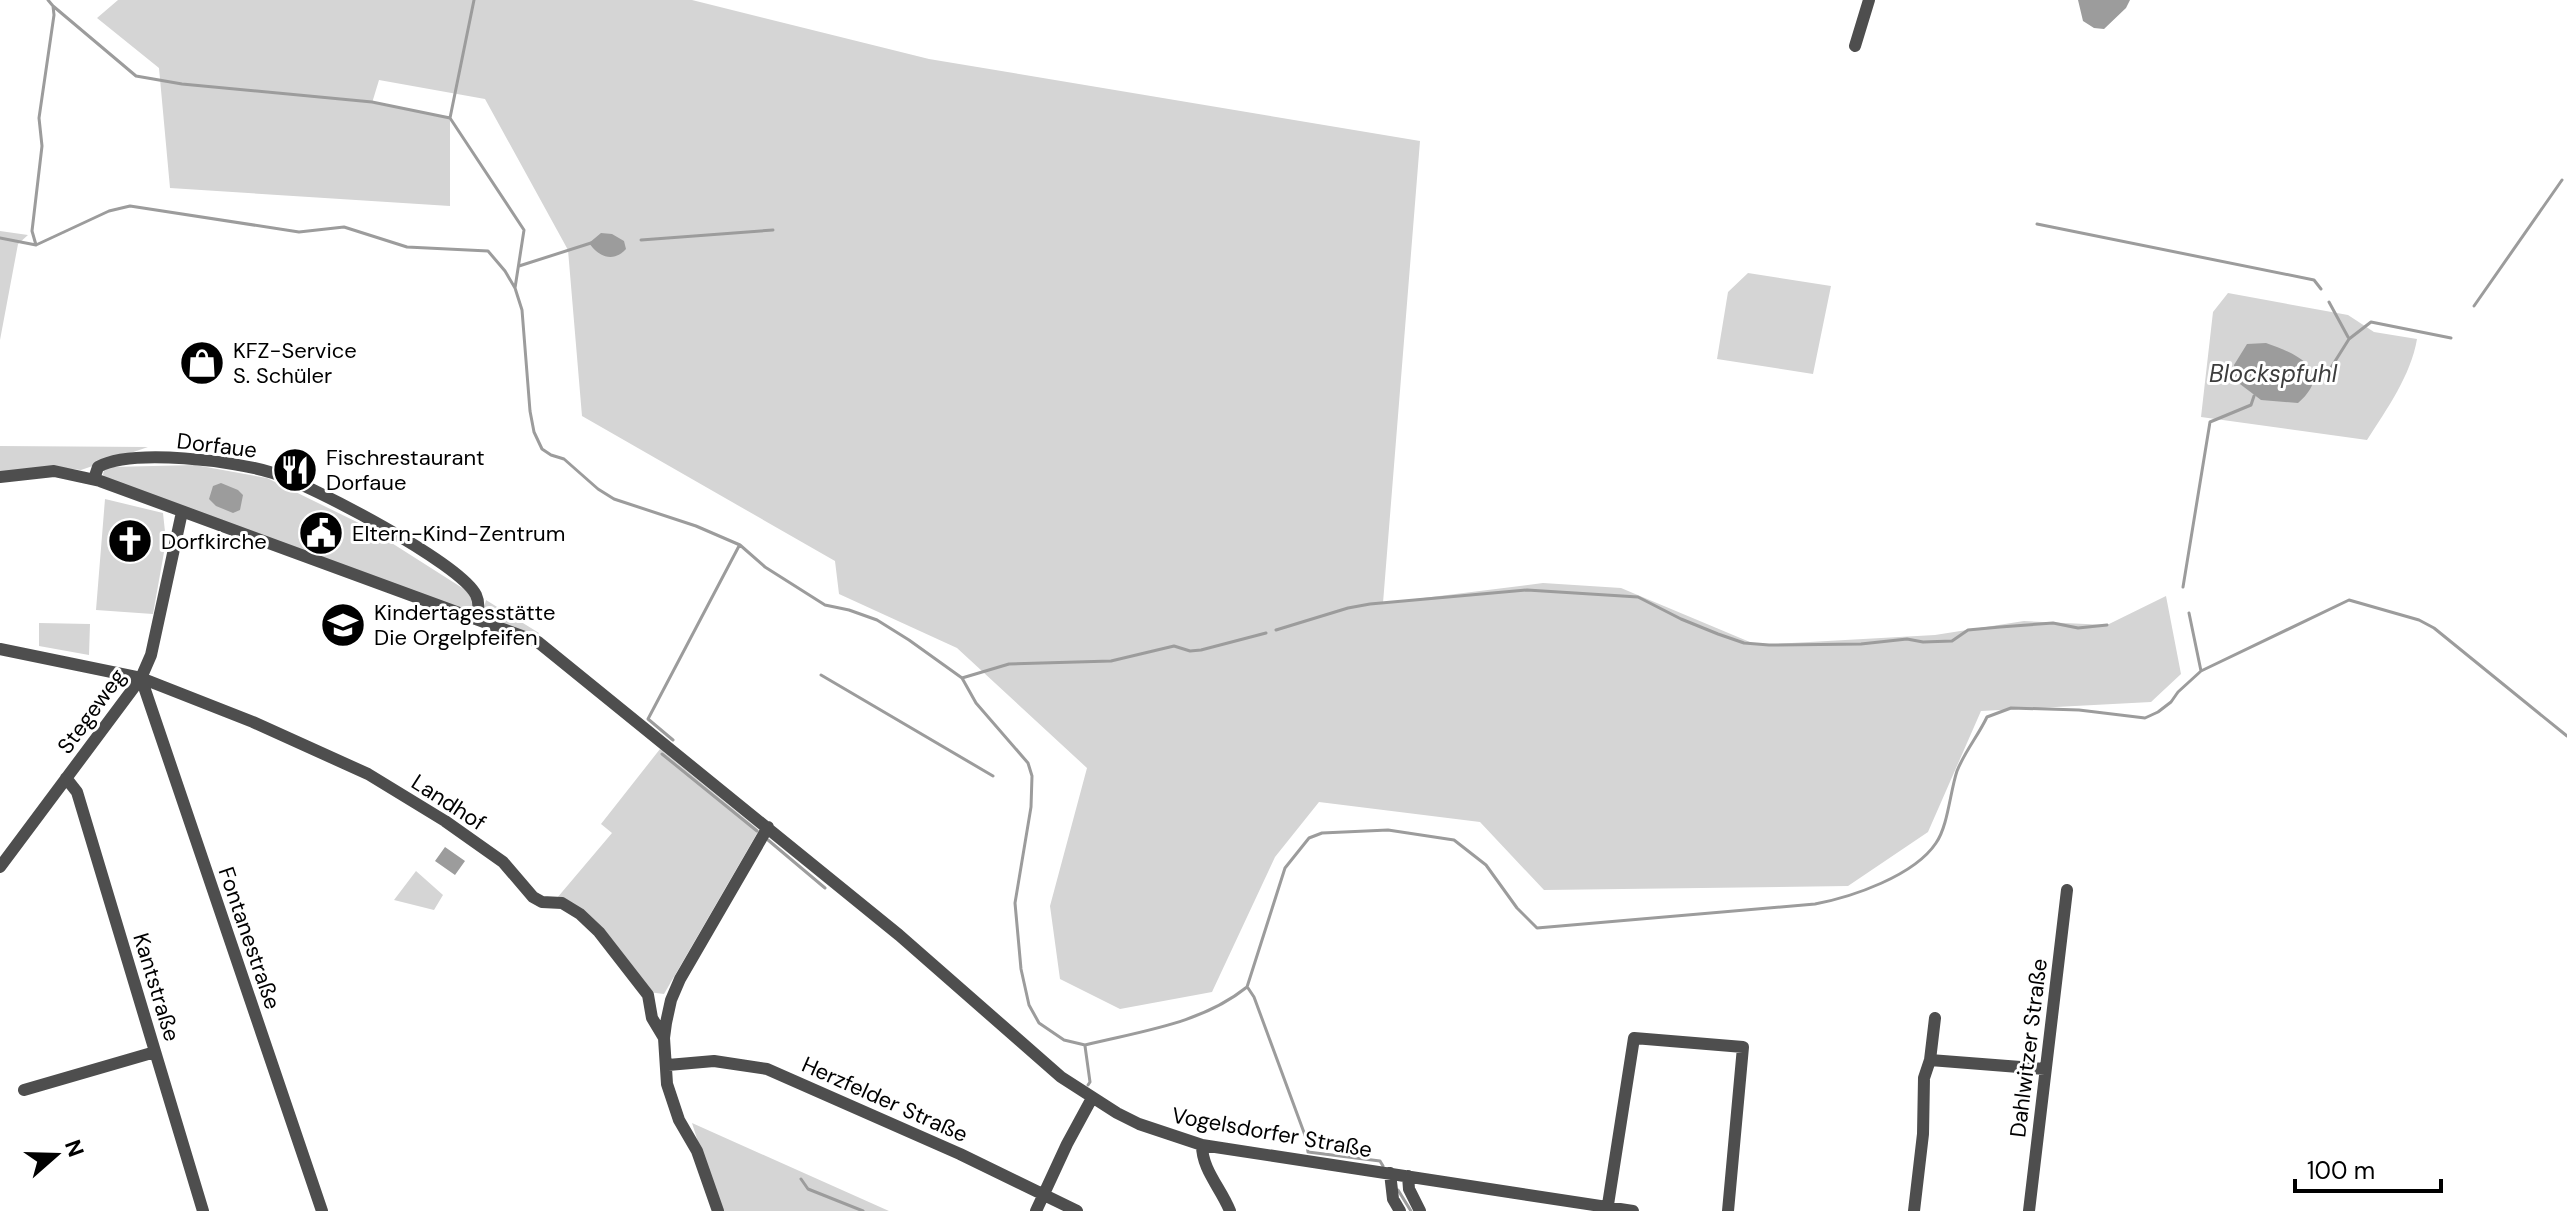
<svg xmlns="http://www.w3.org/2000/svg" width="2567" height="1211" viewBox="0 0 2567 1211" font-family="'DM Sans',sans-serif">
<style>
.green{fill:#d5d5d5}
.water{fill:#9c9c9c}
.lines{fill:none;stroke-linecap:round;stroke-linejoin:round}
.stream{stroke:#9c9c9c;stroke-width:3}
.minor{stroke:#4e4e4e;stroke-width:12}
.labels{text-anchor:middle;stroke-width:6;stroke-linejoin:round;paint-order:stroke}
.poi-label{font-size:22px;fill:#000;stroke:#fff;text-anchor:start}
.street-label{font-size:22px;fill:#000;stroke:#fff}
.water-label{font-size:24px;font-style:italic;fill:#3d3d3d;stroke:#fff}
</style>
<rect width="100%" height="100%" fill="#fff"/>
<path class="green" d="M118,0H692L929,59L1420,141L1383,603L1543,583L1621,588L1757,645L1935,635L2024,621L2107,625L2166,596L2181,674L2151,702L1981,711L1928,832L1848,886L1544,890L1480,822L1319,802L1275,857L1212,992L1120,1009L1060,979L1050,906L1087,768L957,648L839,594L835,561L582,416L568,250L485,99L379,80L372,103L450,118V206L170,188L159,68L97,18Z
M0,231L28,235L18,244L0,340Z
M1748,273L1831,286L1813,374L1717,359L1728,292Z
M2228,293L2348,315L2374,332L2417,339C2411,375 2387,409 2367,440L2201,417L2213,312Z
M0,446L148,447L81,470L64,468L0,474Z
M195,465L267,478L365,526L464,589L470,595L475,615L107,479L103,475L104,470L111,467Z
M105,499L163,513L166,541L153,614L96,610Z
M486,600L539,633L535,638L482,615Z
M39,623L90,624L89,655L39,646Z
M660,749L759,830L664,994L648,992L606,937L557,898L612,833L601,824Z
M416,871L443,895L434,910L394,900Z
M692,1123L889,1211H720Z"/>
<path class="water" d="M2078,0H2130L2126,8L2104,29L2094,28L2083,21Z
M601,233L612,234L624,241L626,249C613,263 599,257 589,243Z
M2266,343C2295,353 2336,370 2298,403L2261,400L2236,381L2234,365L2247,344Z
M221,483L238,490L243,495L240,510L233,513L216,506L209,499L213,486Z
M445,847L465,861L455,875L435,861Z"/>
<g class="lines">
<path class="stream" d="M53,6L136,76L182,84L372,102L450,118L524,230L515,288
M450,118L474,0
M2037,224L2314,280L2321,289
M0,238L36,245L109,211L130,206L299,232L344,227L407,247L488,251L505,271L515,288L522,310L530,411L534,432L542,449L551,455L564,459L598,489L614,499L696,526L740,545L765,567L825,605L849,610L877,620L909,640L962,678L976,703L1028,763L1032,776L1031,807L1015,903L1021,969L1029,1005L1039,1023L1064,1040L1085,1045C1141,1031 1201,1024 1247,987L1285,868L1309,838L1322,833L1388,830L1454,840L1486,865L1517,908L1537,928L1815,904C1852,897 1914,876 1936,843C1948,826 1950,792 1957,771C1965,751 1978,736 1987,717L2011,708L2079,710L2145,718L2158,712L2171,702L2178,692L2201,671L2349,600L2419,620L2434,628L2567,736
M641,240L773,230
M36,245L32,231L42,146L39,118L54,15L53,6L48,0
M519,266L591,243
M2329,302L2348,337
M2474,306L2562,180
M2314,379L2321,371L2327,374L2349,339L2371,322L2451,338
M2183,587L2210,422L2251,405L2254,396
M2189,613L2201,671
M1276,630L1348,608L1370,604L1527,590L1638,597L1681,619L1718,634L1744,643L1769,645L1861,644L1907,639L1923,642L1952,641L1968,630L2000,627L2053,623L2078,628L2107,625
M821,675L993,776
M962,678L1009,664L1111,661L1174,646L1190,651L1201,650L1266,633
M673,740L648,719L739,546
M662,754L757,831
M768,840L825,888
M1248,988L1254,997L1306,1138L1308,1152L1380,1161L1383,1166
M1085,1046L1090,1082L1088,1085
M801,1179L808,1189L863,1211
M1398,1190L1411,1211"/>
<path class="minor" d="M1855,46L1869,0
M0,477L54,471L100,481L538,642L899,935L1061,1077L1117,1113L1139,1124L1202,1145L1633,1211
M94,479L98,467C132,448 236,461 273,473C311,485 460,563 476,595C480,604 478,611 476,619
M0,649L141,678L253,722L368,774L445,821L503,862L533,897L542,902L562,903L580,914L599,932L648,995L652,1018L664,1038
M141,678L322,1211
M66,778L77,792L203,1211
M0,867L141,678L151,655L182,512
M1930,1060L2045,1069
M668,1065L714,1061L767,1069L960,1154L1077,1211
M24,1090L155,1052
M1202,1145C1202,1170 1221,1188 1230,1211
M1390,1173L1393,1199L1400,1211
M1408,1176L1409,1189L1420,1211
M718,1211L697,1151L679,1120L667,1084L664,1038L666,1023L671,1000L680,979L768,827
M1036,1211L1067,1144L1092,1098
M1607,1211L1634,1038L1743,1047L1728,1211
M1914,1211L1923,1134L1924,1078L1930,1060L1935,1018
M2029,1211L2067,890"/>
</g>
<defs>
<g id="shop-disc" transform="scale(2.3)"><circle r="9.5" fill="#000" stroke="#fff"/><path d="M-5-2.5h2.3a2.7 3.5 0 0 1 5.4 0H5L5.5 6h-11ZM-1.5-2.5h3a1.5 2.3 0 0 0-3 0Z" fill="#fff"/></g>
<g id="restaurant-disc" transform="scale(2.3)"><circle r="9.5" fill="#000" stroke="#fff"/><path d="M-5-6h1v4h1v-4h1v4h1v-4h1v5L-1.5 .5V6h-2V.5L-5-1ZM5-6V6H3V1.5H1.5Q1.5-4 5-6Z" fill="#fff"/></g>
<g id="civic-disc" transform="scale(2.3)"><circle r="9.5" fill="#000" stroke="#fff"/><path d="M-.6-6.5H3V-4.5H.6V-3L4-1V1h2V6H-6V1h2V-1L-.6-3ZM-1.2 2.5V6h2.4V2.5Z" fill="#fff"/></g>
<g id="church-disc" transform="scale(2.3)"><circle r="9.5" fill="#000" stroke="#fff"/><path d="M-1.2-6h2.4v3.5h3.3v2.4h-3.3V6h-2.4V-.1h-3.3v-2.4h3.3Z" fill="#fff"/></g>
<g id="school-disc" transform="scale(2.3)"><circle r="9.5" fill="#000" stroke="#fff"/><path d="M0-5L7-2L0 1L-7-2ZM-4 1L0 2.5L4 1V4Q0 6-4 4Z" fill="#fff"/></g>
</defs>
<g fill-rule="evenodd">
<use href="#shop-disc" x="202" y="363"/>
<use href="#restaurant-disc" x="295" y="470"/>
<use href="#civic-disc" x="321" y="533"/>
<use href="#church-disc" x="130" y="541"/>
<use href="#school-disc" x="343" y="625"/>
</g>
<g class="labels">
<g class="poi-label">
<text x="233" y="358">KFZ-Service<tspan x="233" dy="25">S. Schüler</tspan></text>
<text x="326" y="465">Fischrestaurant<tspan x="326" dy="25">Dorfaue</tspan></text>
<text x="352" y="541">Eltern-Kind-Zentrum</text>
<text x="161" y="549">Dorfkirche</text>
<text x="374" y="620">Kindertagesstätte<tspan x="374" dy="25">Die Orgelpfeifen</tspan></text>
</g>
<g class="street-label">
<text transform="translate(217 445) rotate(7)" y="8">Dorfaue</text>
<text transform="translate(91 711) rotate(-54)" y="8">Stegeweg</text>
<text transform="translate(449 802) rotate(33)" y="8">Landhof</text>
<text transform="translate(250 938) rotate(71)" y="8">Fontanestraße</text>
<text transform="translate(157 987) rotate(73)" y="8">Kantstraße</text>
<text transform="translate(2028 1048) rotate(-83)" y="8">Dahlwitzer Straße</text>
<text transform="translate(885 1099) rotate(24)" y="8">Herzfelder Straße</text>
<text transform="translate(1272 1132) rotate(10)" y="8">Vogelsdorfer Straße</text>
</g>
<g class="water-label">
<text x="2273" y="382">Blockspfuhl</text>
</g>
</g>
<g transform="translate(56 1155) rotate(70)" stroke="#ffffff" stroke-width="6" paint-order="stroke">
<path d="M0-6L14 30L0 20L-14 30Z" fill="#000000"/>
<text y="-12" font-size="22" font-weight="bold" text-anchor="middle" fill="#000000">N</text>
</g>
<path d="M2295 1179v12h146v-12" fill="none" stroke="#000000" stroke-width="4"/>
<text x="2307" y="1179" font-size="24" fill="#000000" stroke="#ffffff" stroke-width="6" paint-order="stroke">100 m</text>
</svg>
